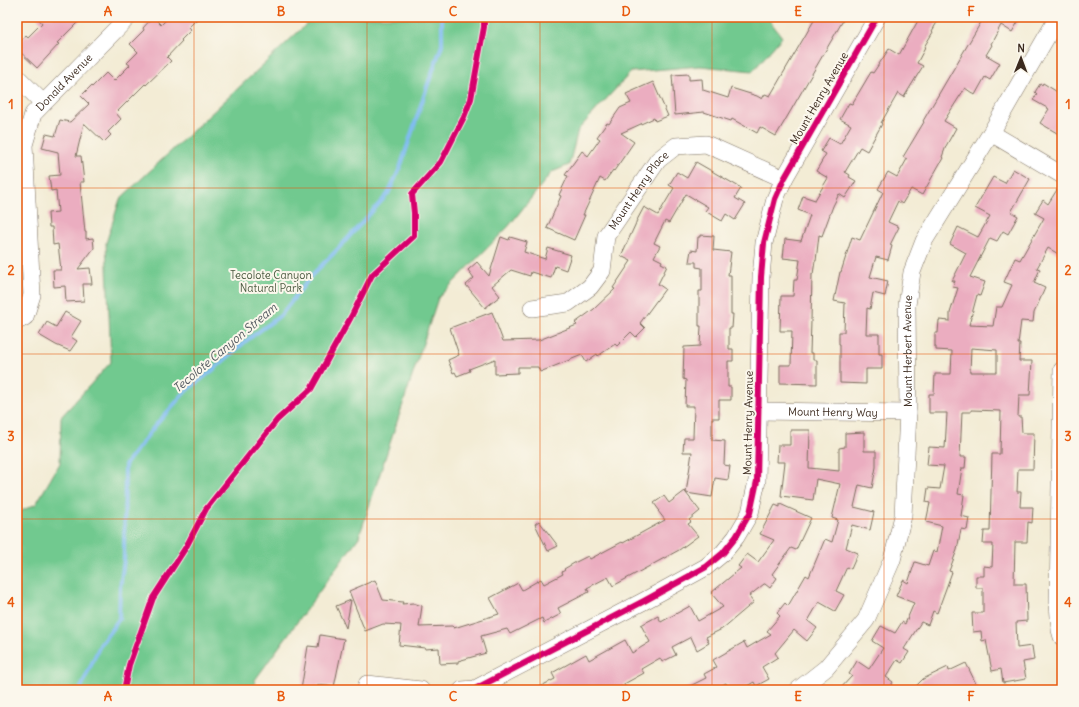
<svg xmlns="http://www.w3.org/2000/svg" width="1079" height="707" viewBox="0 0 1079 707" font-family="Delius,sans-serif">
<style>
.green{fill:#71c98f;stroke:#567a56}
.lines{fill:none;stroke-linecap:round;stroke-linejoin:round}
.stream{stroke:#80bcf2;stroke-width:4}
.building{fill:#ebadc0;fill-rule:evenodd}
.minor-casing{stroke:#7b6e5e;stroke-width:18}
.minor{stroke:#fff;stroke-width:17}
.cycleway-casing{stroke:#fbf7ec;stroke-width:8}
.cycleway{stroke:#d6006c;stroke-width:6}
.grid{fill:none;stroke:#e8590c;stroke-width:1;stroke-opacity:0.55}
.labels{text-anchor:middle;stroke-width:4;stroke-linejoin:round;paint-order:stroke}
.street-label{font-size:11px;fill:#3b2a1e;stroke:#fbf7ec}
.park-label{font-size:11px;fill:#4b5a40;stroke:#fbf7ec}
.water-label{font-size:12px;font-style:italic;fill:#50565e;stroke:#fbf7ec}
.neatline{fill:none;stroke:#e8590c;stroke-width:1.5}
.grid-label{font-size:13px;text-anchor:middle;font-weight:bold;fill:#e8590c}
</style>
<rect width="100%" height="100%" fill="#fbf7ec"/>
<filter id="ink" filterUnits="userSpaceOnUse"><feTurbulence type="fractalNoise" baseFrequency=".025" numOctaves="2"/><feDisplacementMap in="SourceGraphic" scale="8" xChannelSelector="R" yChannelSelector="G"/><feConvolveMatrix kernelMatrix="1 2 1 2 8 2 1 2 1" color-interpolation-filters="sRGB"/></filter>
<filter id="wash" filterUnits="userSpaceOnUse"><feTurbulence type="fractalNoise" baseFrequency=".012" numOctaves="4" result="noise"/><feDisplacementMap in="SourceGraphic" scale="16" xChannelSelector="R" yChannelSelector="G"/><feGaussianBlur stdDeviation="0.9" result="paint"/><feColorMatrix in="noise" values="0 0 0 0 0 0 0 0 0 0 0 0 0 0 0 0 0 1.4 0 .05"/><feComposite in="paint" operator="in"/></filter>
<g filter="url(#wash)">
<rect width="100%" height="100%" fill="#f3ecd5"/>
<path class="green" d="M314,17H767L782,37L753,71L700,66L631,72L578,130L569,165L552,172L508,227L438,298L359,537L255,680L254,690H17V513L36,504L60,463L61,417L111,362L106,243L120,199Z"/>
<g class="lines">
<path class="stream" d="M80,690L100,645L119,619L120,588L124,560L125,465L154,427L186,391L212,371L246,341L281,315L312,275L338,249L388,194L400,168L428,84L442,45V17"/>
</g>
<g id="blocks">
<path class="building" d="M37,17H83L57,43L59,44L37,68L17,49V45L26,35L28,37L42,23Z
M153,17L161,25L169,17H199L188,28L191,30L181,40L182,41L167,57L171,61L146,85L145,84L116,113L121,119L108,132L111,135L104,142L84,123L76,156H81L84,182H80L85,232H86V239L93,238L94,248L78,269L90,268L92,284H83L84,301L66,302L65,286L54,287L53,270H61L58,244L53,245L52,227H49L48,213L58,212L56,190L51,191L49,176L60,175L58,152L42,148L46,134L55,136L60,120L70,122L89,104L81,96L91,86L92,87L106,73L114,81L130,65L127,63L138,52L130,44L144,30L143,28Z
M816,17H845L776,136L760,127L757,133L732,119L731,121L704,112L675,115L672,75L689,74V80L702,79L703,90L728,98L731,88L757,96L762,99L765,94L770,96Z
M920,17H940L932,31L933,32L924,47L925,48L917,63L923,66L904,97L898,93L881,123L882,124L867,151L860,147L845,172L850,175L849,177L856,181L845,198L839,194L833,206L822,236L819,235L816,261H815L813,274H812L811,321L810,353H813V360H817V384L780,383V365H791L792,331H780L781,296H793L794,280H797L800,260L783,258L785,239L801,241L810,215L798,210L803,196L815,200L828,178L816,171L826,154L821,151L829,138L840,144L851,125L840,119L849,103L852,104L871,72L873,73L889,49L899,55Z
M984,17H1021L1012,32L1001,25L991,44L992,45L986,55L1000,63L990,80L985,77L975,95L965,88L944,121L956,128L946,146L942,157L943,158L922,195L911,189L902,204L898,201L888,222L899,227L890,245L892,246L888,260L876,257L870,277L888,281L885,296L873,293L870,309L867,308L866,334H879V354H882V369H866V384L840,383V344H839V332H844L845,303L834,301L840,272H841L852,237L860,240L883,192L878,189L888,172L897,177L907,159L903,157L924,122L923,121Z
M653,82L668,116L655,121L654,118L621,133L634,142L614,171L613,170L605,181L600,178L583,215H585L574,240L547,228L561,196L559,195L568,176L565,175L582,151L588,156L600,139L597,137L607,123L609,124L620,108L631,103L626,94Z
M1043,83L1062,95V136L1040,123L1049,109L1033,100L1037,94L1035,92L1040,84L1042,85Z
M696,162L741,188L735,198L745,204L735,220L726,214L722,221L705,211L708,207L686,194L669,223L665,221L654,243L660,246L654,257L662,261L661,263L667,266L658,284L665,289L640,323L645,328L636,337L631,332L617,346L615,344L598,356L597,354L586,362L582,355L540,372L538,367H518V373L495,374V359L469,369L470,371L457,376L455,372L453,373L448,360L459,355L450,328L492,312L503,341L539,340L577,325L575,323L594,309L615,289L613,288L631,261L621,256L636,223V222L644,207L658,215L674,188L669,185L677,172L687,178Z
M1013,169L1030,179L1011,212L1018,216L1008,234L1003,231L997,241L990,238L970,277L985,282L980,296L977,295L969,325L993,326L996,307H1002L1012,285L1004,282L1015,258L1020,260L1044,218L1035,213L1043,200L1048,204L1060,185H1062V256L1048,248L1037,268L1040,269L1034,283L1045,288L1034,313L1033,322L1021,321L1018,344H1020L1019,361H1032L1030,395H1019L1018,417H1021L1022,433H1034L1033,469H1018L1017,492H1021L1020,507H1033L1032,523L1028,522L1027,542H1015L1014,584H1026L1027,621L1016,622L1017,648L1032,646L1034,660L1023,662L1026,679L1003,683L1001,669L992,671L986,640L982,641L981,631L973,632L972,613H983V588H976V576H984V566L992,567L993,544H983L984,531H990L992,454H1000L1001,411L971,410V412H962L960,457H966L965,468H962L958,494L964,495L961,516L969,518L967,530L961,529L957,550L949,571L952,572L937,613L933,611L928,625L921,622L904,649L909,652L902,663L897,660L886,677L893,682L888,690H839L852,676L849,674L857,661L869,669L883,648L872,641L881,626L895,633L902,622L905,624L914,603L896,596L903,580L908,583L915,562L928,566L933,551L937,552L942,526L926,522L930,503L926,502L928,488L940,489L944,466L927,465L929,447L945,448L947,413H929V394H934L935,374H951L952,351L936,350V347H935V333H938L939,320L950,321V313L958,288L953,287L955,281H952L966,253L950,244L958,227L978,237L990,216L975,208L993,177L1005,183ZM971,348L997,350V372H970Z
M700,235L714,236L713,250L731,252L728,275H731V314H733L732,328H729V349H733V361H728V387H731V400H719V418H712V440L725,441L724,465L730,466L728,480L715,478L712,497L686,493L700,511L689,520L691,522L688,524L698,536L679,550L613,586L608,577L587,588L589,592L558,608L561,614L544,623L542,618L510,634L507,629L481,636L486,653L458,661V663L440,664L439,648L425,649V648L399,645L401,625L383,624L365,631L349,591L375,580L383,600L403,602L402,604L413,603L422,606L419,627L452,626L454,628L499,614L490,598L518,583L522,590L541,579L544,584L563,574L562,572L565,570L564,569L576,562L588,556L590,559L622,542L623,543L665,520L658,511L659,510L654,503L664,496L669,503L685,491L686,493L692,452H683L684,438H693L694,406H685L686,380L683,379L684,347L700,346L701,326H699V291H702V268L696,267V262H689L691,250L697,251L698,237H700Z
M501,237L509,240L510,237L527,242L524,252L545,259L548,248L571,255L566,270L555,266L551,278L531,272L530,276L511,270L492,286L500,296L485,308L466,285L474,278L468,270L477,262L489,276Z
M65,312L81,321L71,337L77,341L70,351L56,345L39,335L47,322L56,327Z
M790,430H810L809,468L839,471V448L845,447V433L864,432V451H876V467L872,488L859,485L854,507L874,512L870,530L852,525L846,548L858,553L851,569L847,567L836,591L844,595L835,611L819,602L808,621L817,628L807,641L794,630L775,653L778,657L762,667L769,679L756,686L754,682L740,690H730L726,683L713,690H682L706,678L704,674L717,667L713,660L744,642L747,648L771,634L767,631L780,616L777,613L785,603L788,606L806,575L809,577L825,539L832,542L838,520L832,518L840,484L816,479L813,500L781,496L785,462H777L778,445H790Z
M780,504L811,518L796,550L791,548L772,574L777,578L770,588L765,584H764L749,596L754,602L722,629L706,637L709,643L697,650L691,637L672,647L676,655L662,662L660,658L641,669L644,673L624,684L627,690H533L555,679L552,673L586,654L589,660L625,640L632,653L650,642L641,625L658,616L661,622L690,606L698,621L723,607L711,593L741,568L738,566L747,554L758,562L774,540L760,534L775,505L780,507Z
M539,521L558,546L548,551L535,524Z
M351,600L346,628L336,606Z
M320,635L344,639L334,687L318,685V690H301L308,646L318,647Z
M966,663L979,690H912L923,679L948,667L949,671Z"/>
</g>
</g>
<g filter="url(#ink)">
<use href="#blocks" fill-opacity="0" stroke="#7b6e5e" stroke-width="1"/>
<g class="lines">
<g class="minor-casing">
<g id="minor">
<path d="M17,77L43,103"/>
<path d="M991,133L1062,175"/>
<path id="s1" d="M532,308L568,303L590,287L602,271L606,236L658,160L676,146L706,144L784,179"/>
<path id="s2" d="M17,321L25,317L32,295L24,145L33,114L128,17"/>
<path d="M1062,370L1058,603L1060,630L1062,637"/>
<path id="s3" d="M758,411L908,413"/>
<path d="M366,690L367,684L421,690"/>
<path d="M462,690L475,689L644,601L706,567L723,553L736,537L750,513L757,481L761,277L764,243L775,199L784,179L877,17"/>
<path id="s4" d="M798,690L826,668L866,620L892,560L903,516L908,413L907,305L912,272L924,241L991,133L1058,17"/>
</g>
</g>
<use href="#minor" class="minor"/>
<g class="cycleway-casing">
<path id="cycleway" d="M124,690L129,665L153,598L186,547L206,509L277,420L311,389L351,317L372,275L414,236V213L412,194L441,162L464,117L471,99L484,27V17
M462,690L475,689L644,601L706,567L723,553L736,537L750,513L757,481L761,277L764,243L775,199L784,179L877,17"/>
</g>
<use href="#cycleway" class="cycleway"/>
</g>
</g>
<path class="grid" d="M194,17V690M367,17V690M540,17V690M712,17V690M884,17V690M17,188H1062M17,354H1062M17,519H1062"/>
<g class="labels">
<g class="street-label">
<text dy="4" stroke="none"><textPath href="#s2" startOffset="259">Donald Avenue</textPath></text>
<text transform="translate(819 98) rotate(-60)" y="4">Mount Henry Avenue</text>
<text dy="4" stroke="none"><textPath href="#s1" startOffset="175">Mount Henry Place</textPath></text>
<text dy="4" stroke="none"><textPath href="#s4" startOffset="374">Mount Herbert Avenue</textPath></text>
<text dy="4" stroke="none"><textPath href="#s3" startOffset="75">Mount Henry Way</textPath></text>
<text transform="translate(748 423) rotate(-89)" y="4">Mount Henry Avenue</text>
</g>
<g class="park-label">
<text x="271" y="279">Tecolote Canyon<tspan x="271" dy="13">Natural Park</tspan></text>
</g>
<g class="water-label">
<text transform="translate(225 348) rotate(-40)" y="4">Tecolote Canyon Stream</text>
</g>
</g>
<rect width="1079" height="707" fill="none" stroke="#fbf7ec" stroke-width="44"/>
<g transform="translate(1021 58) rotate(1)" stroke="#fbf7ec" stroke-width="3" paint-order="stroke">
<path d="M0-3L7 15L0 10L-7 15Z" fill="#3b2a1e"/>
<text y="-6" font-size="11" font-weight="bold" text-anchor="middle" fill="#3b2a1e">N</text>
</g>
<rect x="22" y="22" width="1035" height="663" class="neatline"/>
<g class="grid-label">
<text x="108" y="16">A</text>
<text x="281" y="16">B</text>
<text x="453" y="16">C</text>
<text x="626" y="16">D</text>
<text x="798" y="16">E</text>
<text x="971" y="16">F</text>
<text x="11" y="109">1</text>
<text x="1068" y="109">1</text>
<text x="11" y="275">2</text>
<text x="1068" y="275">2</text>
<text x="11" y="441">3</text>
<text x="1068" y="441">3</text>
<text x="11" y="607">4</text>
<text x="1068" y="607">4</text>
<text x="108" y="701">A</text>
<text x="281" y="701">B</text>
<text x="453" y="701">C</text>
<text x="626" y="701">D</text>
<text x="798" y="701">E</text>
<text x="971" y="701">F</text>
</g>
</svg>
